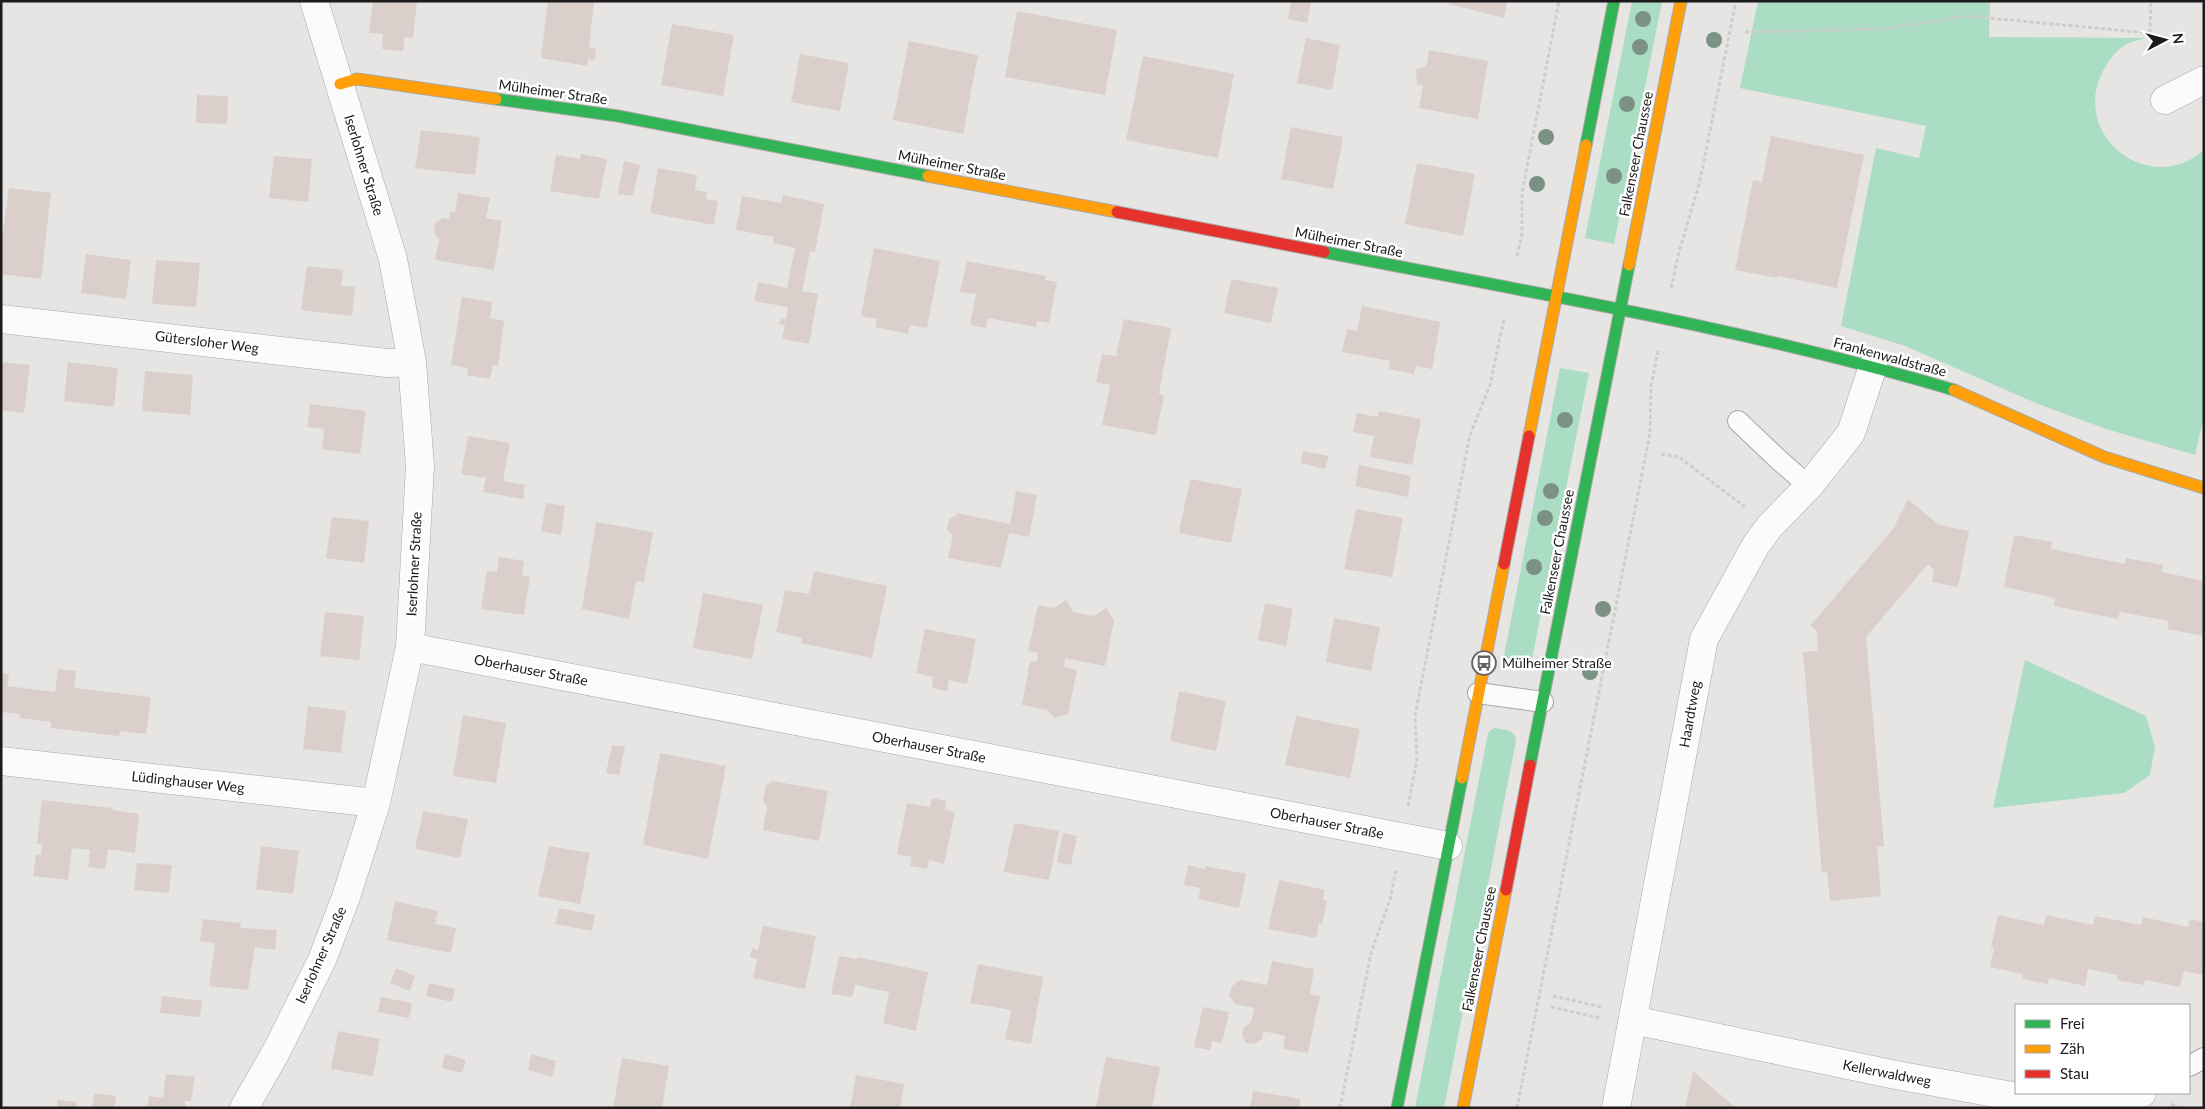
<svg xmlns="http://www.w3.org/2000/svg" width="2205" height="1109" viewBox="0 0 2205 1109" font-family="Lato,sans-serif">
<style>
.green{fill:#aaddc3}
.building{fill:#dacfca}
.lines{fill:none;stroke-linecap:round;stroke-linejoin:round}
.lane-casing{stroke:#a9a8a6;stroke-width:22}
.street-casing{stroke:#a9a8a6;stroke-width:29}
.fast-casing{stroke:#a9a8a6;stroke-width:13}
.slow-casing{stroke:#a9a8a6;stroke-width:13}
.jam-casing{stroke:#a9a8a6;stroke-width:13}
.path{stroke:#cecdcd;stroke-width:3;stroke-dasharray:4 2.5;stroke-linecap:butt}
.lane{stroke:#fbfbfb;stroke-width:20}
.street{stroke:#fbfbfb;stroke-width:28}
.fast{stroke:#30b455;stroke-width:11}
.slow{stroke:#ff9f0a;stroke-width:11}
.jam{stroke:#e5322d;stroke-width:11}
.tree{fill:#7b9186}
.labels{text-anchor:middle;stroke-width:5;stroke-linejoin:round;paint-order:stroke}
.street-label{font-size:14px;fill:#1c1a1a;stroke:#fff}
.poi-label{font-size:14px;fill:#1c1a1a;stroke:#fff;text-anchor:start}
</style>
<rect width="100%" height="100%" fill="#e7e5e3"/>
<path class="green" d="M1632,1H1662L1614,244L1585,238Z
M1758,1H1990L1989,37L2145,38C2139,40 2130,42 2124,46C2115,51 2109,61 2104,69C2068,133 2148,199 2204,150V416L2195,455L2106,429L2038,404L1905,346L1841,326L1876,148L1919,158L1926,126L1740,88Z
M1560,368L1589,373L1531,664L1522,671L1511,669L1503,661Z
M2025,660L2146,716L2155,747L2150,775L2124,793L1993,808Z
M1495,728C1505,730 1515,729 1516,741L1444,1108H1415L1488,733L1492,729Z"/>
<path class="building" d="M373,1H417L413,38L405,37L403,51L382,49L383,34L369,33Z
M548,1H594L589,48L596,49L595,60L588,59L587,66L541,58Z
M1291,1H1311L1307,23L1288,19Z
M1449,1H1507L1504,18L1449,4Z
M1017,11L1117,30L1105,95L1005,77Z
M672,24L734,35L723,96L661,85Z
M1306,38L1340,45L1332,90L1297,83Z
M909,41L978,55L963,134L893,120Z
M1429,50L1488,61L1478,119L1419,108L1423,86L1417,84L1416,70L1421,67H1426Z
M800,54L849,63L840,111L791,102Z
M1143,56L1234,74L1218,158L1126,140Z
M197,95L228,96L227,124L196,123Z
M1291,127L1343,137L1333,189L1281,179Z
M421,130L480,137L475,175L415,168Z
M1771,136L1864,155L1837,288L1778,276L1777,278L1735,270L1753,180L1762,182Z
M581,154L607,159L599,199L550,191L556,155L580,159Z
M274,156L312,159L308,202L269,198Z
M624,161L640,165L633,196L618,194Z
M1417,163L1475,174L1463,236L1405,224Z
M658,168L697,175L695,190L707,192L706,199L718,201L714,225L650,213Z
M9,188L51,193L41,279L1,274V246Z
M458,193L490,198L486,218L502,221L494,270L435,260L439,239L434,233L435,223L443,218L449,219L450,212H455Z
M783,195L824,204L815,252L810,251L802,291L818,294L809,344L782,339L785,325L779,324L781,318L786,319L788,307L754,301L758,282L787,288L795,248L773,243L774,237L736,230L742,196L781,203Z
M874,248L940,261L927,328L910,325L908,334L875,327L877,319L861,316Z
M86,254L131,260L126,299L81,293Z
M156,260L200,263L196,307L152,304Z
M967,261L1046,276L1045,280L1057,282L1049,323L1037,321L1036,327L988,318L986,328L970,325L976,294L960,292Z
M307,266L343,270L341,286L355,287L352,316L301,310Z
M1231,279L1278,288L1271,323L1224,313Z
M462,297L492,302L490,318L504,321L498,366L493,365L490,379L467,375L468,368L451,365Z
M1362,306L1440,322L1432,369L1416,366L1414,374L1389,369L1390,361L1342,352L1347,329L1357,331Z
M1124,319L1171,328L1159,394L1164,396L1156,435L1102,425L1110,385L1096,382L1102,354L1116,356Z
M1,362L30,365L24,413L1,410Z
M68,362L118,368L114,407L64,401Z
M145,371L193,375L190,415L142,411Z
M310,404L366,411L360,454L322,449L324,429L307,427Z
M1379,411L1421,419L1412,465L1370,457L1374,436L1353,432L1357,413L1378,417Z
M468,436L510,443L503,481L525,485L523,499L483,492L486,478L461,474Z
M1303,451L1329,456L1325,469L1301,463Z
M1359,465L1411,476L1408,497L1355,486Z
M1190,479L1242,489L1231,543L1179,533Z
M1016,491L1037,495L1029,537L1009,533L1001,568L948,558L953,535L947,530L949,519L956,516L957,513L1010,524Z
M1908,499L1939,525L1969,531L1958,587L1932,582L1934,570L1928,564L1866,637L1884,846L1877,847L1881,896L1830,901L1827,872L1822,873L1803,652L1818,651L1817,631L1810,626L1893,529Z
M546,503L565,506L561,535L541,531Z
M1356,509L1403,518L1392,577L1344,569Z
M332,517L369,521L364,563L326,558Z
M596,522L653,532L644,582L636,581L629,619L582,609Z
M2014,535L2052,542L2051,549L2125,564L2126,558L2163,565L2162,572L2204,581V636L2167,629L2169,621L2120,612L2118,619L2054,606L2055,598L2004,587Z
M499,557L524,561L522,576L530,577L524,615L481,609L487,571L497,572Z
M814,571L887,586L872,658L801,643L802,638L776,632L785,590L809,594Z
M703,593L763,605L752,659L693,648Z
M1066,600L1073,612L1094,616L1106,608L1114,620L1105,666L1065,658L1064,667L1077,670L1068,714L1054,718L1048,710L1022,705L1030,661L1037,662L1038,653L1028,651L1038,605L1054,608Z
M1265,603L1293,609L1286,646L1258,640Z
M325,612L364,616L359,660L320,656Z
M1334,618L1380,627L1371,671L1326,662Z
M925,629L976,639L967,684L949,680L947,691L932,688L933,677L916,673Z
M58,669L76,671L74,688L151,697L146,734L120,731L119,736L51,728V722L20,718L19,714L1,712V673L9,674L7,686L55,692Z
M1179,691L1226,701L1216,751L1170,741Z
M308,706L346,711L341,753L303,749Z
M463,715L506,723L496,783L453,776Z
M1296,716L1360,729L1350,778L1285,765Z
M612,745L625,747L619,775L606,773Z
M660,753L726,766L708,859L643,845Z
M773,781L828,791L819,841L763,830L767,807L763,800L766,785Z
M932,798L946,801L945,810L955,812L944,864L929,860L927,869L910,866L912,857L897,854L907,803L930,807Z
M42,800L112,808L113,810L139,814L135,853L108,849L105,869L88,867L90,850L72,848L68,880L33,876L36,854L41,855L42,844H37Z
M423,811L468,819L460,858L415,849Z
M1014,823L1059,831L1049,880L1004,872Z
M1063,833L1077,836L1071,865L1057,862Z
M261,846L299,851L293,894L256,889Z
M549,846L590,853L580,904L538,896Z
M137,863L172,865L169,893L134,890Z
M1188,865L1205,869V866L1246,874L1239,908L1198,899L1201,888L1184,885Z
M1279,880L1325,890L1323,900L1327,901L1322,924L1319,923L1316,938L1268,929Z
M395,901L438,911L435,924L456,928L451,953L387,940Z
M559,908L595,915L592,931L555,924Z
M1998,915L2044,925L2046,915L2093,925L2095,916L2141,925L2143,917L2188,927L2190,919L2204,922V975L2184,971L2180,987L2145,980L2144,985L2117,980V975L2088,969L2085,986L2049,978L2048,984L2022,979L2023,974L1990,967L1994,948L1991,947Z
M203,919L241,923L240,928L277,930L275,950L255,947L248,990L209,986L215,943L200,941Z
M763,926L816,936L805,989L753,978L757,959L750,957L752,948L758,950Z
M839,956L857,959L858,957L928,972L916,1031L883,1023L889,992L855,985L852,997L831,994Z
M1272,961L1314,969L1310,994L1320,996L1308,1053L1283,1049L1285,1036L1263,1031L1262,1039L1255,1044L1246,1043L1242,1035L1244,1027L1251,1022L1254,1008L1235,1004L1229,996L1232,986L1240,980L1267,985Z
M978,964L1043,977L1031,1044L1005,1039L1011,1010L970,1003Z
M396,968L415,976L410,991L390,983Z
M429,983L455,989L452,1002L426,996Z
M162,996L202,1001L200,1017L160,1013Z
M381,997L412,1003L409,1018L378,1012Z
M1203,1007L1229,1012L1222,1043L1212,1041L1210,1050L1194,1047Z
M338,1031L380,1039L373,1076L331,1069Z
M445,1054L466,1060L462,1073L442,1068Z
M531,1054L556,1061L552,1077L528,1070Z
M1106,1057L1160,1067L1152,1108H1096Z
M622,1058L669,1066L662,1108H613Z
M1693,1071L1736,1108H1685Z
M166,1074L195,1077L191,1101H185V1108H147L149,1096L163,1098Z
M856,1075L904,1084L900,1108H850Z
M1253,1091L1301,1099L1299,1108H1250Z
M94,1093L116,1096L114,1108H92Z
M57,1100L77,1102L76,1108H57Z"/>
<g class="lines">
<g class="lane-casing">
<path id="lane" d="M1738,421L1780,461L1809,486
M1478,693L1543,702
M2189,1066L2204,1058"/>
</g>
<g class="street-casing">
<path id="street" d="M2165,100L2204,80
M1,319L387,363L412,362
M410,647L1448,846
M1,761L376,803
M1633,1020L1896,1075L2072,1107L2142,1093
M244,1108L276,1052L322,960L346,897L376,803L410,647L420,466L412,362L393,259L314,1
M1616,1108L1704,639L1756,545L1770,526L1809,486L1851,433L1873,366"/>
</g>
<g class="fast-casing">
<path id="fast" d="M496,99L618,116L928,176
M1586,145L1614,1
M1324,252C1534,293 1748,329 1954,390
M1530,765L1629,265
M1397,1108L1462,778"/>
</g>
<g class="slow-casing">
<path id="slow" d="M340,84L357,79L496,99
M928,176L1117,212
M1629,265L1681,1
M1954,390L2104,457L2204,488
M1529,436L1586,145
M1462,778L1504,564
M1463,1108L1506,890"/>
</g>
<g class="jam-casing">
<path id="jam" d="M1117,212L1324,252
M1504,564L1529,436
M1506,890L1530,765"/>
</g>
<path class="path" d="M1745,32L1884,29L1966,16L2150,33L2155,45
M2150,33L2151,1
M1517,256L1522,234V193L1559,1
M1671,288L1679,252L1700,181L1736,1
M1661,454L1679,457L1745,507
M1408,806L1417,760L1415,716L1470,435L1490,385L1504,319
M1553,996L1602,1007
M1551,1007L1600,1018
M2171,1104L2180,1108
M1340,1108L1371,953L1390,900L1396,869
M1517,1108L1650,433L1651,386L1658,351"/>
<use href="#lane" class="lane"/>
<use href="#street" class="street"/>
<use href="#fast" class="fast"/>
<use href="#slow" class="slow"/>
<use href="#jam" class="jam"/>
</g>
<g class="tree">
<circle cx="1643" cy="19" r="8"/>
<circle cx="1714" cy="40" r="8"/>
<circle cx="1640" cy="47" r="8"/>
<circle cx="1627" cy="104" r="8"/>
<circle cx="1546" cy="137" r="8"/>
<circle cx="1614" cy="176" r="8"/>
<circle cx="1537" cy="184" r="8"/>
<circle cx="1565" cy="420" r="8"/>
<circle cx="1551" cy="491" r="8"/>
<circle cx="1545" cy="518" r="8"/>
<circle cx="1534" cy="567" r="8"/>
<circle cx="1603" cy="609" r="8"/>
<circle cx="1590" cy="672" r="8"/>
</g>
<defs>
<g id="bus-ring" transform="scale(1.25)"><circle r="9.5" fill="#fff" stroke="#636160" stroke-width="1.5"/><path d="M-5-6H5V4H4V6H2V4H-2V6H-4V4H-5ZM-3.5-4V0h7V-4ZM-3.5 1.2v1.5H-2V1.2ZM2 1.2v1.5H3.5V1.2Z" fill="#636160"/></g>
</defs>
<g fill-rule="evenodd">
<use href="#bus-ring" x="1484" y="663"/>
</g>
<g class="labels">
<g class="street-label">
<text transform="translate(553 92) rotate(8)" y="5">Mülheimer Straße</text>
<text transform="translate(1636 154) rotate(-79)" y="5">Falkenseer Chaussee</text>
<text transform="translate(364 165) rotate(73)" y="5">Iserlohner Straße</text>
<text transform="translate(952 165) rotate(11)" y="5">Mülheimer Straße</text>
<text transform="translate(1349 242) rotate(11)" y="5">Mülheimer Straße</text>
<text transform="translate(207 342) rotate(7)" y="5">Gütersloher Weg</text>
<text transform="translate(1890 357) rotate(15)" y="5">Frankenwaldstraße</text>
<text transform="translate(1557 552) rotate(-79)" y="5">Falkenseer Chaussee</text>
<text transform="translate(414 564) rotate(-87)" y="5">Iserlohner Straße</text>
<text transform="translate(531 670) rotate(11)" y="5">Oberhauser Straße</text>
<text transform="translate(1690 714) rotate(-80)" y="5">Haardtweg</text>
<text transform="translate(929 747) rotate(11)" y="5">Oberhauser Straße</text>
<text transform="translate(188 782) rotate(6)" y="5">Lüdinghauser Weg</text>
<text transform="translate(1327 823) rotate(11)" y="5">Oberhauser Straße</text>
<text transform="translate(1479 949) rotate(-79)" y="5">Falkenseer Chaussee</text>
<text transform="translate(321 955) rotate(-66)" y="5">Iserlohner Straße</text>
<text transform="translate(1887 1073) rotate(11)" y="5">Kellerwaldweg</text>
</g>
<g class="poi-label">
<text x="1502" y="668">Mülheimer Straße</text>
</g>
</g>
<rect width="2205" height="1109" fill="none" stroke="#1c1a1a" stroke-width="5"/>
<rect x="2015" y="1004" width="175" height="90" fill="#ffffff" stroke="#a4a3a3"/>
<rect x="2025" y="1020" width="25" height="8" fill="#30b455" stroke="#a4a3a3"/>
<text x="2060" y="1029" font-size="15" fill="#1c1a1a">Frei</text>
<rect x="2025" y="1045" width="25" height="8" fill="#ff9f0a" stroke="#a4a3a3"/>
<text x="2060" y="1054" font-size="15" fill="#1c1a1a">Zäh</text>
<rect x="2025" y="1070" width="25" height="8" fill="#e5322d" stroke="#a4a3a3"/>
<text x="2060" y="1079" font-size="15" fill="#1c1a1a">Stau</text>
<g transform="translate(2165 40) rotate(84)" stroke="#ffffff" stroke-width="4" paint-order="stroke">
<path d="M0-4L9 19L0 12L-9 19Z" fill="#1c1a1a"/>
<text y="-8" font-size="14" font-weight="bold" text-anchor="middle" fill="#1c1a1a">N</text>
</g>
</svg>
